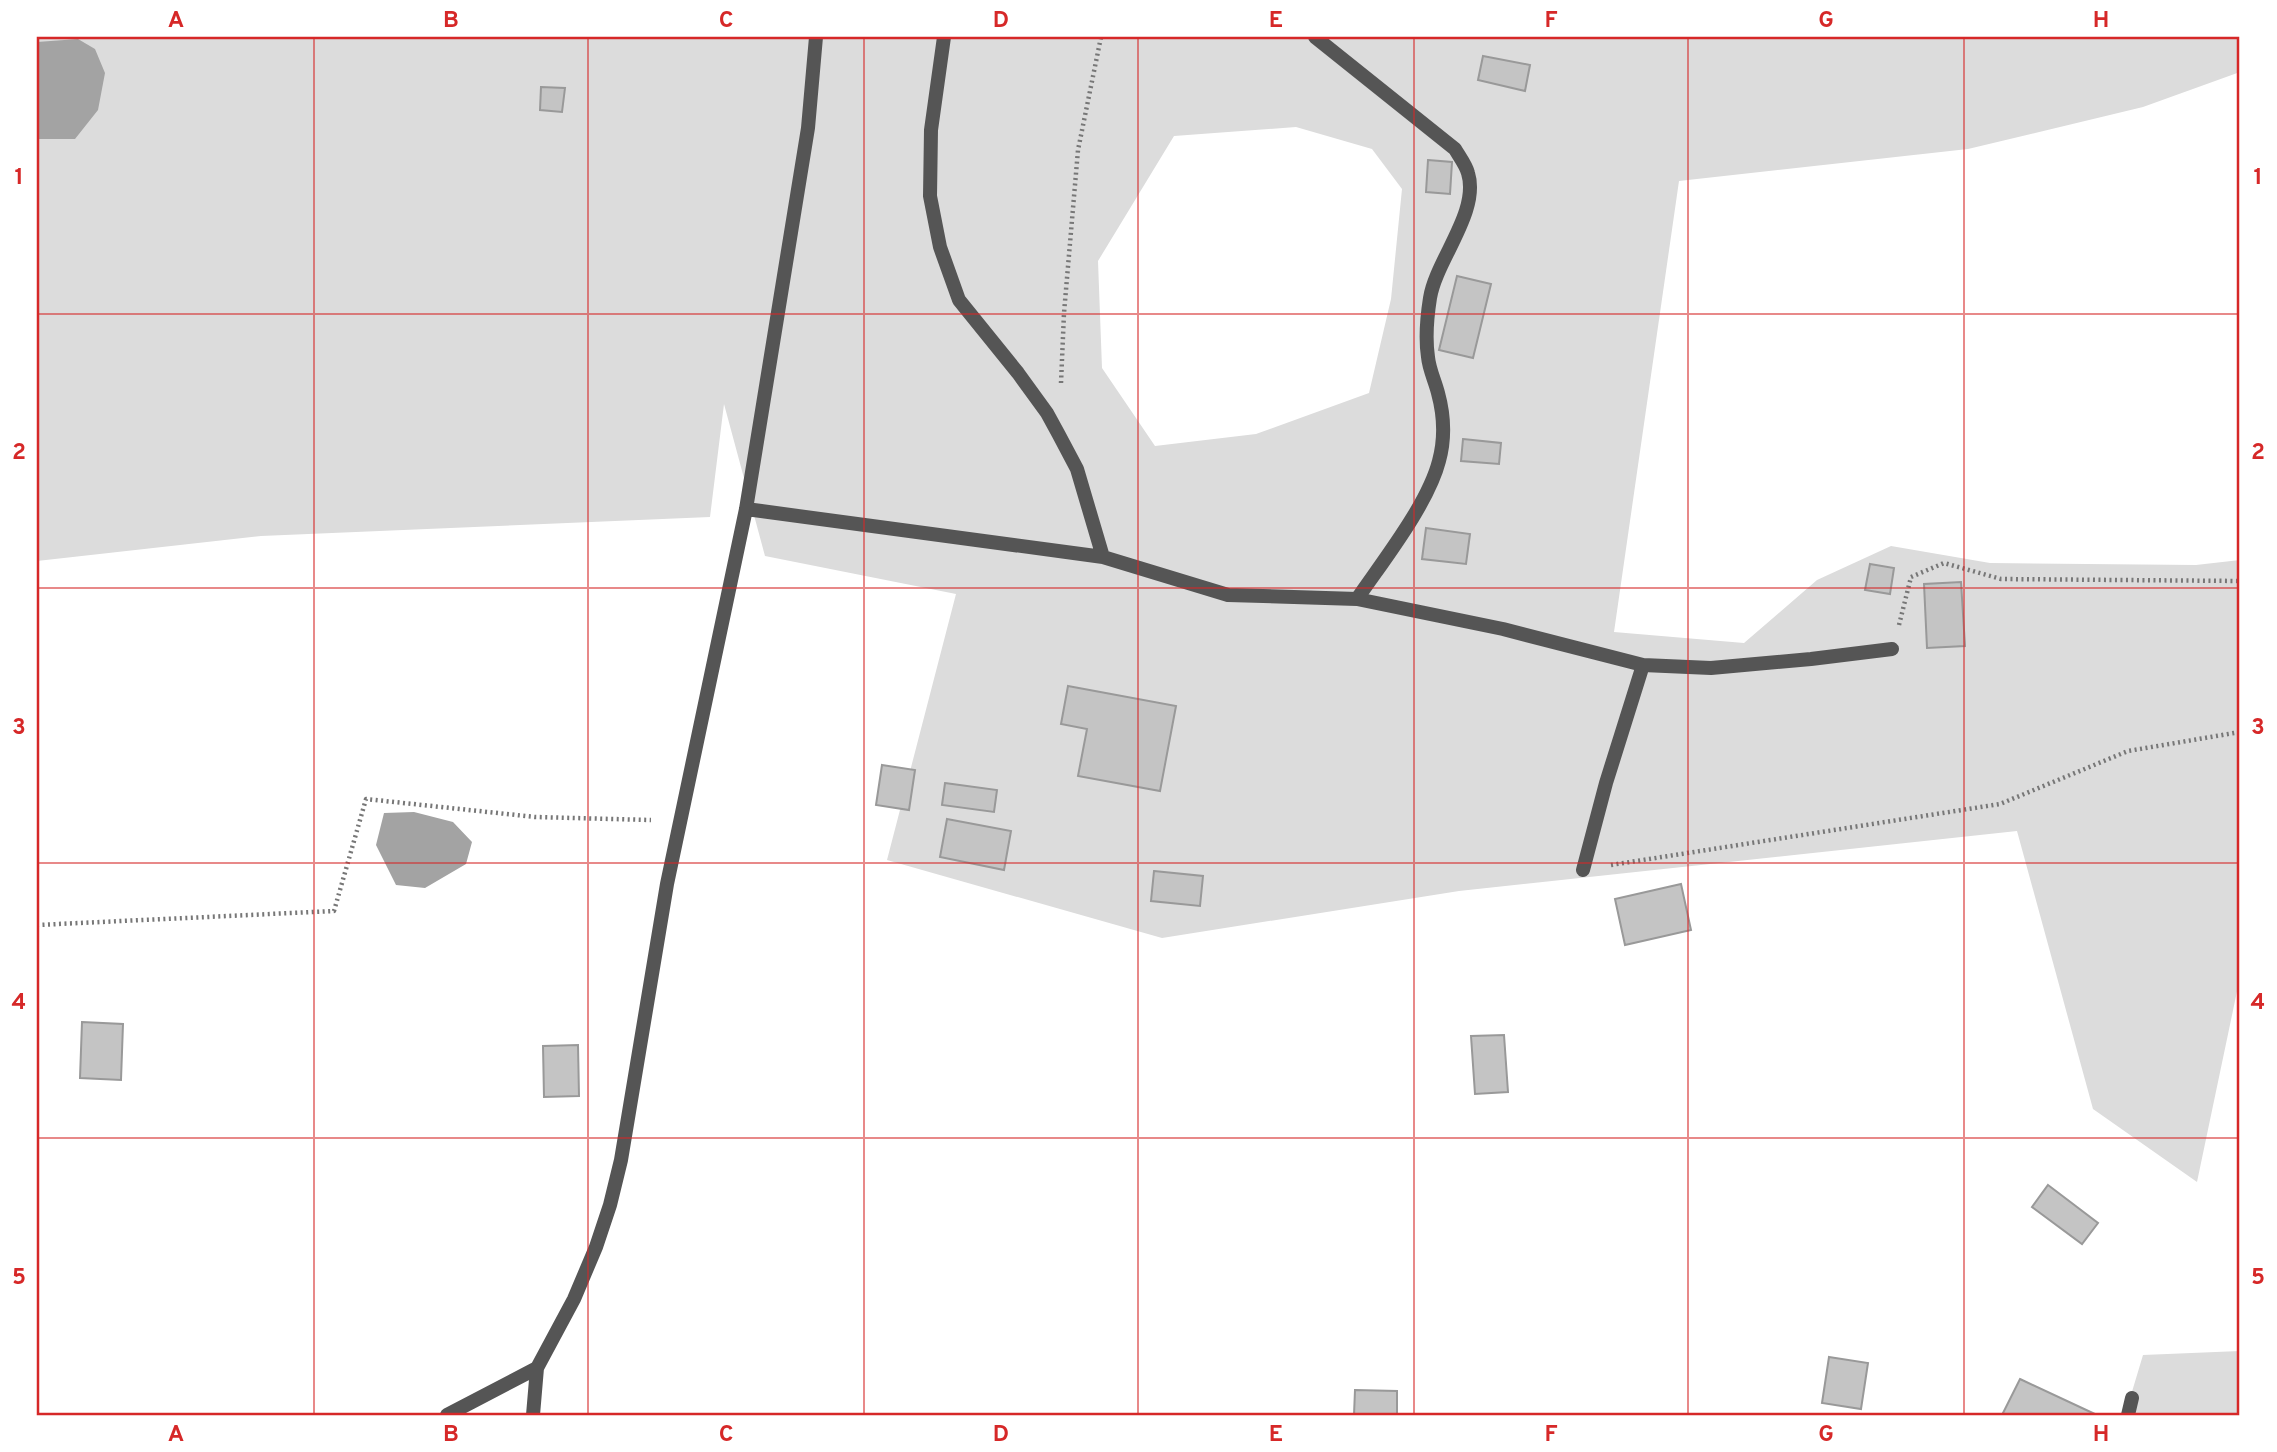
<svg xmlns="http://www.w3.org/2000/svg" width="2277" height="1452" viewBox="0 0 2277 1452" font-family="Overpass,sans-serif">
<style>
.green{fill:#dcdcdc;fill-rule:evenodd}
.water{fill:#a3a3a3}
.building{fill:#c4c4c4;stroke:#999;stroke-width:2}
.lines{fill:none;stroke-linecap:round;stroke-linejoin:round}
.path{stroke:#777;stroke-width:4.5;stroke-dasharray:2 3.5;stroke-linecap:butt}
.minor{stroke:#555;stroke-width:14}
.grid{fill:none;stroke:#d62828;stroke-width:2;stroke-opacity:0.55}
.neatline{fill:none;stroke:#d62828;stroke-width:2.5}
.grid-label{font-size:23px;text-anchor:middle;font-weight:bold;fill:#d62828}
</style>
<rect width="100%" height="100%" fill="#fff"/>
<path class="green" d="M37,37H2240V72L2143,107L1968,149L1679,181L1614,632L1744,643L1817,580L1891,546L1990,563L2196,565L2240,560V977L2197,1182L2093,1109L2017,831L1459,891L1162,938L887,860L956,594L765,556L724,404L710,517L261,536L37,561ZM1296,127L1372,149L1402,189L1391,299L1369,393L1256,434L1155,446L1102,368L1098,261L1174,136Z
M2240,1351V1415H2125L2143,1355Z"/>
<path class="water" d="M78,39L95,49L105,73L98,110L75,139H37V42Z
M414,812L453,822L472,842L466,864L425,888L396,885L376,845L384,813Z"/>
<path class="building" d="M1483,56L1530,65L1525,91L1478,80Z
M541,87L565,88L562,112L540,110Z
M1428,160L1452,162L1450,194L1426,192Z
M1457,276L1491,284L1473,358L1439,350Z
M1463,439L1501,443L1499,464L1461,461Z
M1426,528L1470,534L1466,564L1422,559Z
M1870,564L1894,568L1890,594L1865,590Z
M1961,582L1965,646L1927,648L1924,584Z
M1068,686L1176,706L1160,791L1078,776L1087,729L1061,724Z
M882,765L915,770L909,810L876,805Z
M945,783L997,790L994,812L942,805Z
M947,819L1011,831L1004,870L940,857Z
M1154,871L1203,876L1200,906L1151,901Z
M1681,884L1691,930L1625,945L1615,899Z
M82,1022L123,1024L121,1080L80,1078Z
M1504,1035L1508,1092L1475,1094L1471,1036Z
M578,1045L579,1096L544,1097L543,1046Z
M2048,1185L2098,1223L2082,1244L2032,1207Z
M1829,1357L1868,1363L1861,1409L1822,1403Z
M2020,1379L2097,1415H2002Z
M1355,1390L1397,1391V1415H1354Z"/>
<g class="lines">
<path class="path" d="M1061,383L1064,313L1078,150L1101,37
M1899,625L1911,577L1944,563L2001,579L2240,581
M1611,865L2000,804L2128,751L2240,732
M37,925L334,911L366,799L535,817L651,820"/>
<path class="minor" d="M944,37L931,130L930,196L940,247L959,300L1018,373L1047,413L1059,435L1077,469L1103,557
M1315,37L1455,149C1459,156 1466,165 1468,173C1480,212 1436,260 1430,298C1427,317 1425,337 1428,357C1429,369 1435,381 1438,393C1444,415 1445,439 1439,461C1428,504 1383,561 1357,599
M746,509L1103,557L1228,595L1357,599L1503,629L1643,665L1606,783L1583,870
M1643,665L1711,668L1811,659L1892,649
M447,1415L537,1368
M533,1415L537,1368L574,1299L596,1247L610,1205L621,1160L667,884L746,509L808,128L816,37
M2128,1415L2132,1398"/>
</g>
<path class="grid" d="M314,37V1415M588,37V1415M864,37V1415M1138,37V1415M1414,37V1415M1688,37V1415M1964,37V1415M37,314H2240M37,588H2240M37,863H2240M37,1138H2240"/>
<rect width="2277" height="1452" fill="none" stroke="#ffffff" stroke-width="77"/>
<rect x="38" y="38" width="2200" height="1376" class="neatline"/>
<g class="grid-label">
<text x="176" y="27">A</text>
<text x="451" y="27">B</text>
<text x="726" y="27">C</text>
<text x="1001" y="27">D</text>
<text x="1276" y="27">E</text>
<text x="1551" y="27">F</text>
<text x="1826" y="27">G</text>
<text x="2101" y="27">H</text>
<text x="19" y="184">1</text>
<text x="2258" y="184">1</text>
<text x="19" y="459">2</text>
<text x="2258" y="459">2</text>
<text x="19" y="734">3</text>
<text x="2258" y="734">3</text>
<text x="19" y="1009">4</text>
<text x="2258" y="1009">4</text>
<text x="19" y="1284">5</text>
<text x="2258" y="1284">5</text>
<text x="176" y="1441">A</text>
<text x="451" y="1441">B</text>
<text x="726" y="1441">C</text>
<text x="1001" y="1441">D</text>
<text x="1276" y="1441">E</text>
<text x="1551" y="1441">F</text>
<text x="1826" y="1441">G</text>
<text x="2101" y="1441">H</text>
</g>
</svg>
